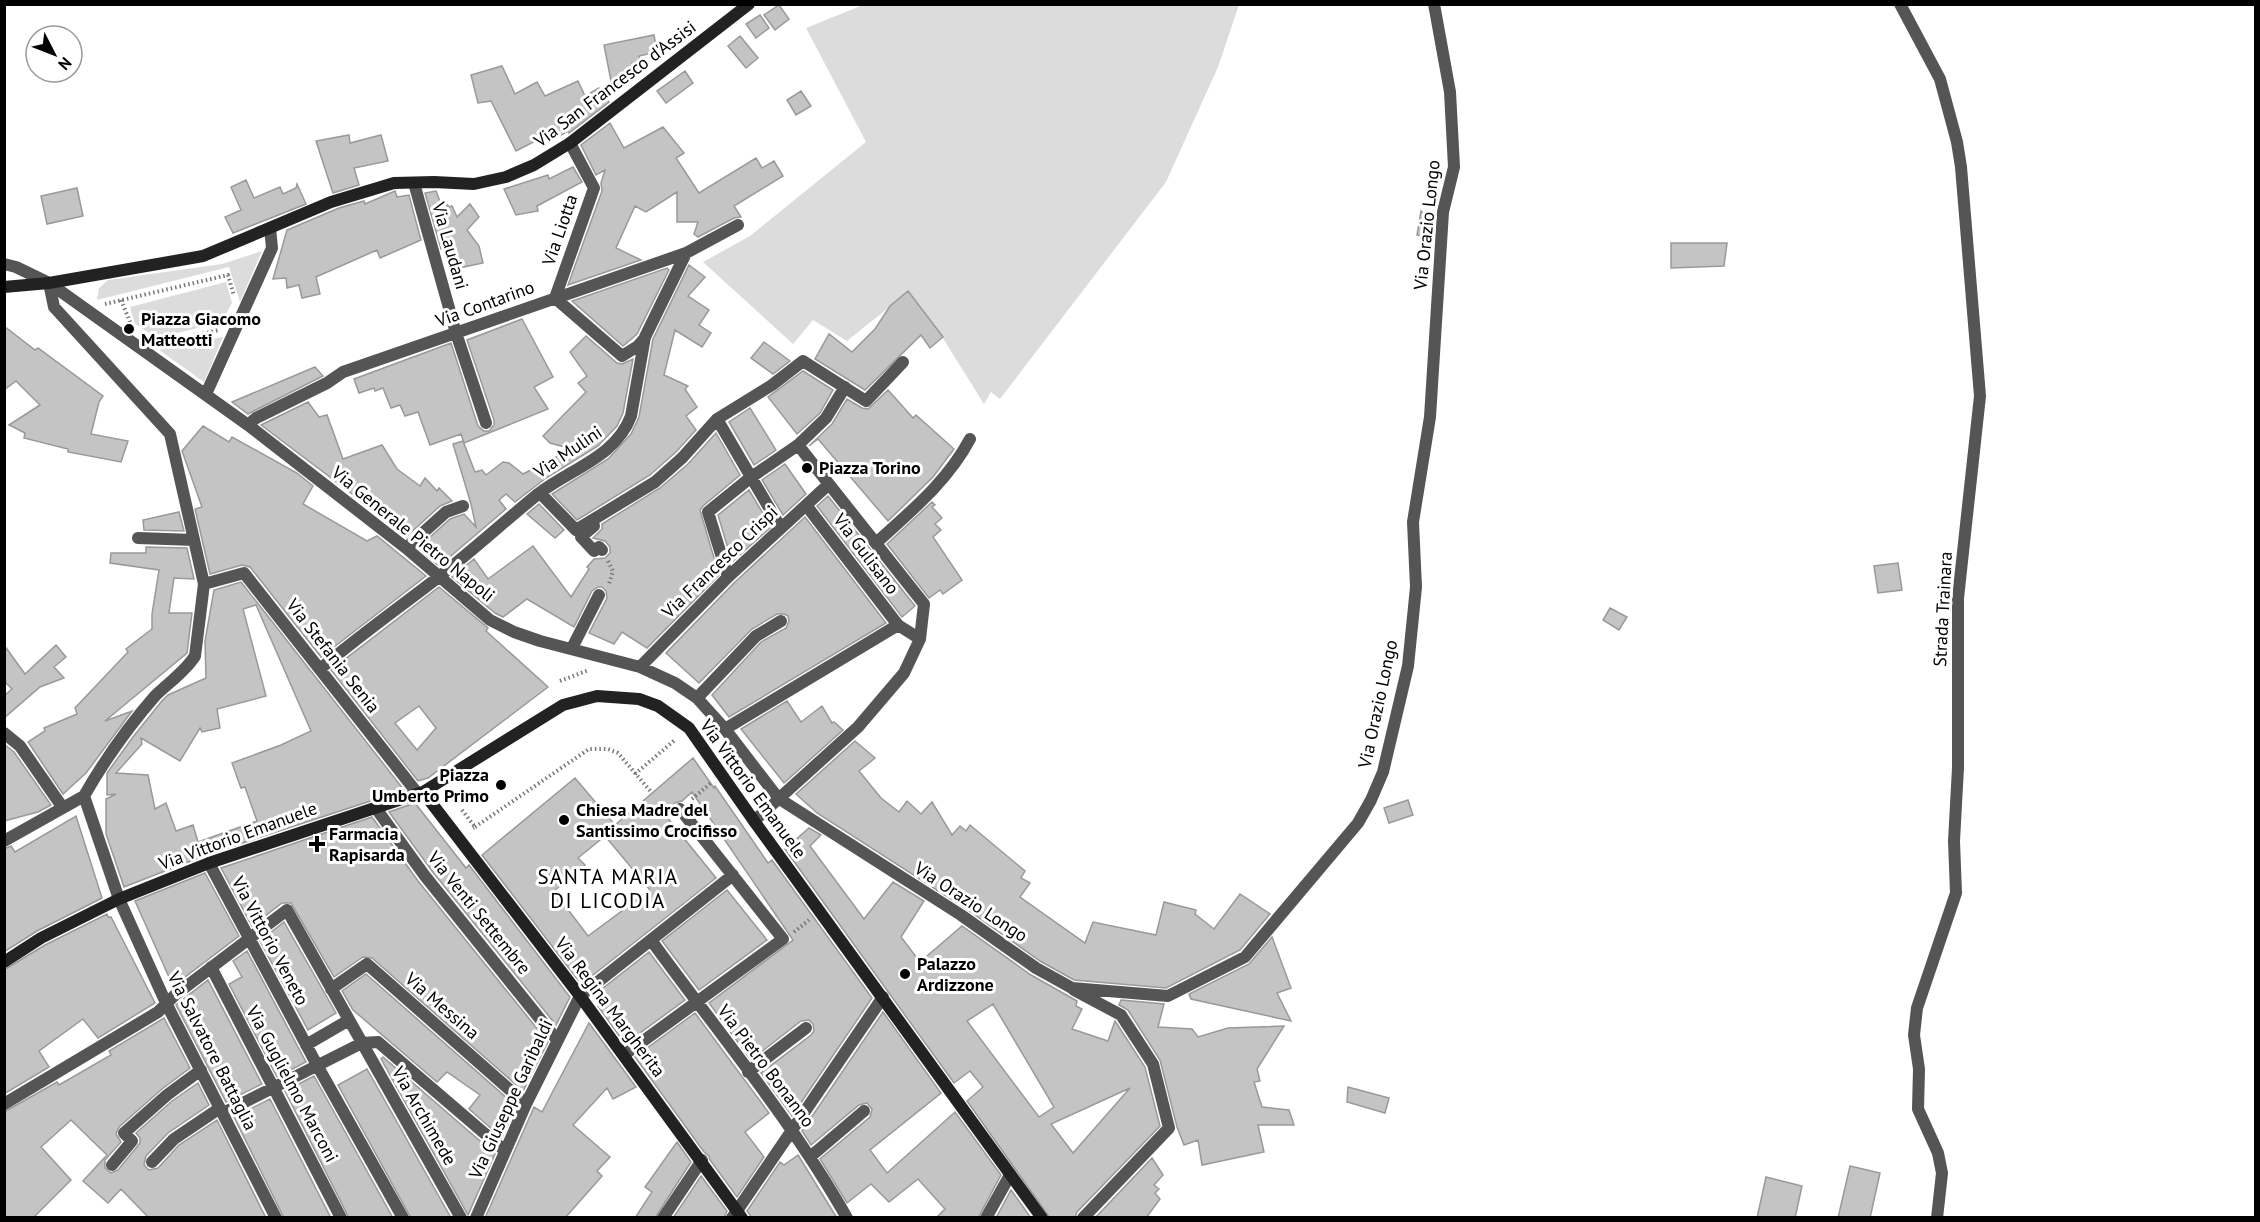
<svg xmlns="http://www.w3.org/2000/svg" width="2260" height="1222" viewBox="0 0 2260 1222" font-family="'PT Sans',sans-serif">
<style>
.green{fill:#dcdcdc}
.building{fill:#c4c4c4;stroke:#999;stroke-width:1.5;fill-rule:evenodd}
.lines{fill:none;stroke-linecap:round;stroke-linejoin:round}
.path{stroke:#777;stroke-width:4;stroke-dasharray:1.5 3;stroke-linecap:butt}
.street{stroke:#555;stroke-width:12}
.secondary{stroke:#222;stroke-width:12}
.poi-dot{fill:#000;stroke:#fff;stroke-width:2}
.labels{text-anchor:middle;stroke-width:6;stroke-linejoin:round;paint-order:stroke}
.street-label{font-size:18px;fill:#000;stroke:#fff}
.poi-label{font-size:18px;font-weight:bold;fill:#000;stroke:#fff;text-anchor:start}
.quarter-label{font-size:21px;letter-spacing:1.5px;fill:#000;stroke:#fff}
</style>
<rect width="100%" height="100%" fill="#fff"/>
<path class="green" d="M863,5H1239L1218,67L1166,182L1000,399L991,392L984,404L934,324L908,292L847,341L813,320L793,344L703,262L750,236L866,142L806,28Z
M262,251L240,302L229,267L97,300L99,288L108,280L222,264Z
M226,282L232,303L222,322L157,338L135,324L130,307Z
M223,337L204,382L159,350Z"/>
<path class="building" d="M779,5L789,19L775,30L764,15Z
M760,15L769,28L756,38L746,24Z
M654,35L657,52L639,56L640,61L632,63L634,68L627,69L629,78L611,81L604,45Z
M740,36L758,58L746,68L728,46Z
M502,66L515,94L537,82L545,96L578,81L585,96L599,88L609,102L569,133L568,131L551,141L547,135L516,151L491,101L478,103L471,75Z
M685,71L693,83L666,103L657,91Z
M801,91L811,106L796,115L787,100Z
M610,123L624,148L663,127L684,153L676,158L699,193L756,158L762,168L774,161L783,176L734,206L741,217L734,218L698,237L694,234L698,222H677V192L646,212L635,206L616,248L641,260L568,285L602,191L601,183L605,170L596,175L581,145Z
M349,135L350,143L381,135L388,161L354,168L359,185L333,193L316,141Z
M573,167L582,182L537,206L538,211L516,215L504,189L548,175L549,179Z
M246,180L254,198L280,187L283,194L296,188L297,184L306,204L233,233L225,217L241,210L231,187Z
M77,188L83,216L47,224L41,196Z
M395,191L397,197L409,195L421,240L380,258L377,250L316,277L320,294L302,298L299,285L287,288L286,278L273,279L287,230L339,208L364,201L365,204Z
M436,191L443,209L447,207L446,203L449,207L452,206L457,217L470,204L479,217L467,230L479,246L483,263L459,268L453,240L441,249L425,193Z
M1421,211L1434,224L1431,238L1417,235Z
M1671,243H1727L1724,266L1671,268Z
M689,265L705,277L688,296L709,310L699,325L711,333L702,347L675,330L664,375L688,386L685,389L697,407L686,416L696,430L676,452L650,475L577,520L552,494L608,459L631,434L639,417L653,339Z
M667,268L669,270L637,334L623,346L572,301Z
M908,291L943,337L930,348L921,335L865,390L815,359L829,334L852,352L875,329L890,306Z
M522,319L553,377L534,387L548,409L464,443L461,434L430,445L418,412L405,416L400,405L391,408L383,388L375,391L374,388L359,393L354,379L451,343L478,426L484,431H489L494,425V420L467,340Z
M4,326L35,350L38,348L103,396L99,402L91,434L128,441L121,462L68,452V449L24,438L25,433L9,425L40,405L16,381L4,390Z
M586,336L617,363L622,364L633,359L623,413L617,426L598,446L546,478L515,502L506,494L499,500L506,509L439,566L418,548L450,519L464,514L476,527L471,504L453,444L463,441L475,472L482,470L486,475L503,462L509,463L523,474L572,449L550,443L543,436L586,392L578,383L587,376L570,352Z
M764,342L790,361L773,374L751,358Z
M315,367L323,376L248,414L232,402Z
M803,371L833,390L820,413L797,434L768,397Z
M888,390L913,418L916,415L954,449L933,477L888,521L818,439L809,446L832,424L847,399L862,408L868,409Z
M308,402L319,417L327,415L343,459L382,445L397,469L420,486L425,478L437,491L439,488L452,501L440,506L406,537L394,528L396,527L261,425Z
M750,408L776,450L754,465L729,422Z
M203,426L229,442L232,437L297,473L313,486L303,504L367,541L377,536L426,576L321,657L250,567L242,565L210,574L195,509L202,507L182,451Z
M716,433L740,475L703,506L700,510L719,575L647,648L622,632L614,644L589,633L607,598L606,591L602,587H598L592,591L574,627L527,599L503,617L495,613L452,577L474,559L488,579L533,546L571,597L589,569L587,567L594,559L605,558L610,553V547L605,541L593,538L602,529V524L660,488L688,464Z
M785,464L806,494L783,515L762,480Z
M749,490L771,527L732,562L718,515Z
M828,496L915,606L902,617L817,506Z
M932,502L935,505L932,507L942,518L935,524L941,530L933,537L962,580L943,594L940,590L929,598L887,544Z
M539,504L564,530L555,538L527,514Z
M179,512L184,531L144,530L143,520Z
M805,517L886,623L729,717L712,695L761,642L786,628L789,621L788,616L784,614H777L752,629L699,683L666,653L734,583Z
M146,547L187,548L194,579L174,578L169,613H192L187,653L105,721L132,711L86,773L63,794L28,742L45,731L44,728L77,714L75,708L128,652L126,649L152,629V614L159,570L110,563L111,553H146Z
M1898,563L1902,590L1878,593L1874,566Z
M241,582L404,790L206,855L124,887L106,834V799L116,794L107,795V773L133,737L161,702L168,695L206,678L205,641L214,590ZM256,605L311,731L281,745L232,763L241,788L245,787L257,821L198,842L193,825L176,831L166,803L155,809L148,775L116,773L142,744L141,738L180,761L200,728L202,732L220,728L217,709L266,696L243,609Z
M439,587L488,628L486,631L548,687L428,778L418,781L331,670ZM419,706L436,728L417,750L395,723Z
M1610,608L1627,617L1619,630L1603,620Z
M4,645L25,674L56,645L66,657L54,667L64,678L40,687L4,718V696L12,689L4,681Z
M787,701L801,722L822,706L832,723L834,722L843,730L784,783L741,729Z
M855,741L875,758L859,771L881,798L899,812L907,801L921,814L932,802L952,835L960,826L966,831L970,825L1025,871L1021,878L1030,883L1020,897L1085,943L1093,922L1156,935L1164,902L1196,910L1195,914L1214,929L1240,894L1270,914L1240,950L1166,988L1074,980L1040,961L965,908L817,813L796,794Z
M4,744L14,752L51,805L38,812L4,821Z
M693,758L714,788L715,786L768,863L772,860L872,998L792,1116L761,1073L811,1035L814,1031L813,1024L809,1020L801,1021L751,1060L709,1003L793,940L692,792L682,801L674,803L672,810L666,816L716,878L583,983L579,977L578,980L482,855L575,778L615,825ZM605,836L650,890L588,936L554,891L585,865L578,858Z
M1408,800L1413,815L1389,823L1384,808Z
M415,803L466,868L469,865L570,997L556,1025L432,871L389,812Z
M76,816L102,898L37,931L4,952V849L11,846L15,852Z
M372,817L418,881L548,1042L523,1091L372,958L363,957L334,977L291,903H282L252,926L221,868Z
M809,828L821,835L810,846L864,919L893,882L924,901L901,937L920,962L962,926L1031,975L1077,1001L1076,1006L1082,1009L1072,1029L1108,1041L1115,1021L1145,1067L1160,1126L1077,1212L1075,1218H1050L967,1101L983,1087L970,1071L954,1083L785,849ZM993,1004L1054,1107L1039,1117L967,1021ZM1130,1088L1073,1153L1051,1124Z
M205,873L239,936L173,986L135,901Z
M727,890L767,940L699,990L662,941Z
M107,914L108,917H111L155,1003L98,1038L83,1019L39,1051L49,1067L4,1094V970L45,945Z
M284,922L336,1013L308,1030L260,941Z
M1272,937L1291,988L1277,993L1291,1021L1191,999L1189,994L1249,964Z
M247,951L306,1062L277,1077L229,984L242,977L233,961Z
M649,952L685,1000L625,1044L598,1006L599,1005L593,996Z
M366,974L516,1106L502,1138L469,1109L480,1095L447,1072L437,1082L353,1010L342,991Z
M208,980L262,1084L226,1102L176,1005Z
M1121,1000L1164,1004L1158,1027L1192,1029L1198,1037L1228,1028L1284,1026L1257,1069L1260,1081L1254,1082L1262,1107L1289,1110L1294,1125H1258L1264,1152L1202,1165L1198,1140L1184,1145L1177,1127L1160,1060L1128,1010L1119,1005Z
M883,1012L941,1093L870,1150L887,1173L955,1112L1001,1175L978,1218H936L945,1209L918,1179L889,1202L871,1184L847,1203L820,1159L870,1117L872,1109L867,1103L859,1105L811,1145L802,1131Z
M695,1013L769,1113L745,1132L764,1157L737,1197L710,1160L709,1156L704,1152L635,1057Z
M164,1018L190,1068L162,1089L119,1127L116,1134L121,1142L105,1160V1168L111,1173L118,1170L140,1143V1138L136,1133L172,1101L198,1083L209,1105L168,1133L146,1156L144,1165L149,1170L158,1168L179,1145L217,1120L266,1218H149L121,1189L108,1203L83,1181L107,1155L71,1120L41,1147L71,1180L33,1218H4V1112L57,1082L59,1085L111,1055L109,1051Z
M589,1023L636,1087L613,1099L607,1088L573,1125L610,1157L597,1171L602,1176L565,1218H485L534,1107L542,1112Z
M383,1057L495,1154L468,1215L381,1059Z
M367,1069L450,1216L449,1218H411L338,1085Z
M314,1076L393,1218H349L285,1091Z
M1348,1087L1389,1098L1385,1113L1347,1102Z
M270,1099L331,1218H284L234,1117Z
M677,1142L691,1162L655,1218H635L652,1192L645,1187Z
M798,1155L837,1218H752L747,1211L780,1162L784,1165Z
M1152,1158L1163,1175L1154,1185L1159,1189L1155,1193L1160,1199L1146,1218H1095Z
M1850,1166L1880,1173L1870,1218H1838Z
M701,1176L727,1211L724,1218H673Z
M1766,1177L1802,1186L1795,1218H1757Z
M1011,1190L1031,1218H996Z"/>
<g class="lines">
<path class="path" d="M121,300L130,322
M105,304L228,275L234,296
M159,344L219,330
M608,561L613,571L609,584
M560,681L589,670
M635,774L676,739
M692,799L711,783
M462,810L475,827L473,828
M475,827L589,749H608L618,753L652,793
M794,932L809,920"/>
<path class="street" d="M1900,4L1940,79L1957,142L1961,167L1980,396L1958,598V768L1954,841L1956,893L1917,1008L1914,1035L1919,1069L1918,1109L1938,1153L1942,1173L1937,1218
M570,143L594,188L555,298L622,356L638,346L645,338
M414,183L456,333L486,423
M4,264L16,267L49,283L248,425L406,548L490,620L514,632L540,641L640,667L675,683L697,698L725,729L778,798L961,915L1036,968L1072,988L1168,996L1245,957L1358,823L1371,800L1383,772L1408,666L1416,587L1413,522L1430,417L1443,212L1454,167L1450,92L1434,4
M49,283L54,307L170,434L204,584L195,656C185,672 168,683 155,696C128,727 104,761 84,796L119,899L166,1003L276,1218
M206,394L272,248L270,228
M717,419L781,528
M248,425L256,418L327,383L343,372L686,253L738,225
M540,493L576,530L655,482L682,458L717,419L772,385L803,361L866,401L903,362
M806,505L898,625L920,639
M594,526L581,537L594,551L599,547L602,550
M138,538L194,540
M876,543C911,511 947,482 970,439
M406,548L446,512L463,506
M728,577L708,512L750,478L798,445L826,418L845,387
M204,584L244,573L418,794
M572,648L599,595
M640,667L728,577L829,484
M320,669C359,636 400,607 440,576C473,550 505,521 538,494C570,469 616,457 631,416L645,337L686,253
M697,698L756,636L781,621
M725,729L898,625
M4,733L20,746L63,808
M375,807L425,876L557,1040
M754,821L858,727L904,673L920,639L924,604L798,445
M4,841L84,796
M209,863L317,1065L403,1218
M651,940C717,1031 791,1119 847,1218
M211,967L341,1218
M331,989L367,964L526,1104
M1074,990L1121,1015L1153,1064L1169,1128L1083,1218
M306,1045L349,1020
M624,1055L783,939L680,809
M748,1072L806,1028
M4,1104L158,1012L175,995L287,910L461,1218
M223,1113L362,1043L378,1042L505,1151
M810,1157L864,1111
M152,1162L174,1139L220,1108
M112,1165L132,1141L124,1133L167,1095L201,1070
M476,1218L526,1104L580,996L733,875
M663,1218L702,1160
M732,1218L883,997
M986,1218L1010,1175"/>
<path class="secondary" d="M4,287L49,283L203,256L331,202L394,183L434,182L474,184L506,177L534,165L570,143L749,4
M423,792L580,996L742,1218
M4,962L41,938L119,899L209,863L423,792L563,705L597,696L639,699L658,706L689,728L754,821L1042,1218"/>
</g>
<g class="poi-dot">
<circle cx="129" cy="329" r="6"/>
<circle cx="807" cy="468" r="6"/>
<circle cx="501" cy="785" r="6"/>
<circle cx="564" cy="820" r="6"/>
<path d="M314 835h6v6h6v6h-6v6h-6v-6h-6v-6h6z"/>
<circle cx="905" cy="974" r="6"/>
</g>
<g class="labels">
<g class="street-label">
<text transform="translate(615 84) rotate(-37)" y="6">Via San Francesco d'Assisi</text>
<text transform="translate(1427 225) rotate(-84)" y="6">Via Orazio Longo</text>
<text transform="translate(560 230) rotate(-71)" y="6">Via Liotta</text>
<text transform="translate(450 246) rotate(74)" y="6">Via Laudani</text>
<text transform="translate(485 304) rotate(-20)" y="6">Via Contarino</text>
<text transform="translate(568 452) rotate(-34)" y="6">Via Mulini</text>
<text transform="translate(413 534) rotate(39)" y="6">Via Generale Pietro Napoli</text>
<text transform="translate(866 554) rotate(53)" y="6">Via Gulisano</text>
<text transform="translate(720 562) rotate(-44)" y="6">Via Francesco Crispi</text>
<text transform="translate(1943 609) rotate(-87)" y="6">Strada Trainara</text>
<text transform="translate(333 656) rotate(52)" y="6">Via Stefania Senia</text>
<text transform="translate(1378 704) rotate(-78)" y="6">Via Orazio Longo</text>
<text transform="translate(753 789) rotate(54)" y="6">Via Vittorio Emanuele</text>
<text transform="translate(238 836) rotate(-20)" y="6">Via Vittorio Emanuele</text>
<text transform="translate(971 902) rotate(33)" y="6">Via Orazio Longo</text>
<text transform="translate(479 913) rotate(51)" y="6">Via Venti Settembre</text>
<text transform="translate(270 941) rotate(62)" y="6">Via Vittorio Veneto</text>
<text transform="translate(442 1006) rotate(41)" y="6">Via Messina</text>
<text transform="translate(610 1007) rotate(53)" y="6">Via Regina Margherita</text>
<text transform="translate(212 1051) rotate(63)" y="6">Via Salvatore Battaglia</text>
<text transform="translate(766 1066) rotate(53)" y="6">Via Pietro Bonanno</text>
<text transform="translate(292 1084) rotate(62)" y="6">Via Guglielmo Marconi</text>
<text transform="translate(511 1099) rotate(-65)" y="6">Via Giuseppe Garibaldi</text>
<text transform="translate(424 1116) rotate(60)" y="6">Via Archimede</text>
</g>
<g class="poi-label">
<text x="141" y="325">Piazza Giacomo<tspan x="141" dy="21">Matteotti</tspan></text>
<text x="819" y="474">Piazza Torino</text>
<text x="489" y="781" text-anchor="end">Piazza<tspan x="489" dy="21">Umberto Primo</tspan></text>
<text x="576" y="816">Chiesa Madre del<tspan x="576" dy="21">Santissimo Crocifisso</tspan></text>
<text x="329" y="840">Farmacia<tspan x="329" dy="21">Rapisarda</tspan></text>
<text x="917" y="970">Palazzo<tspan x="917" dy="21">Ardizzone</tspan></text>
</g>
<g class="quarter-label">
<text x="608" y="884">SANTA MARIA<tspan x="608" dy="24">DI LICODIA</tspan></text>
</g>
</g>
<rect width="2260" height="1222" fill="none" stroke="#000000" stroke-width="12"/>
<g transform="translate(54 54) rotate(132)"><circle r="28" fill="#ffffff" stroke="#999999" stroke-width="1.5"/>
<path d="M0-4.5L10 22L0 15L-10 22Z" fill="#000000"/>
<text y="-9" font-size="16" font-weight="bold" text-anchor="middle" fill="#000000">N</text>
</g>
</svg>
